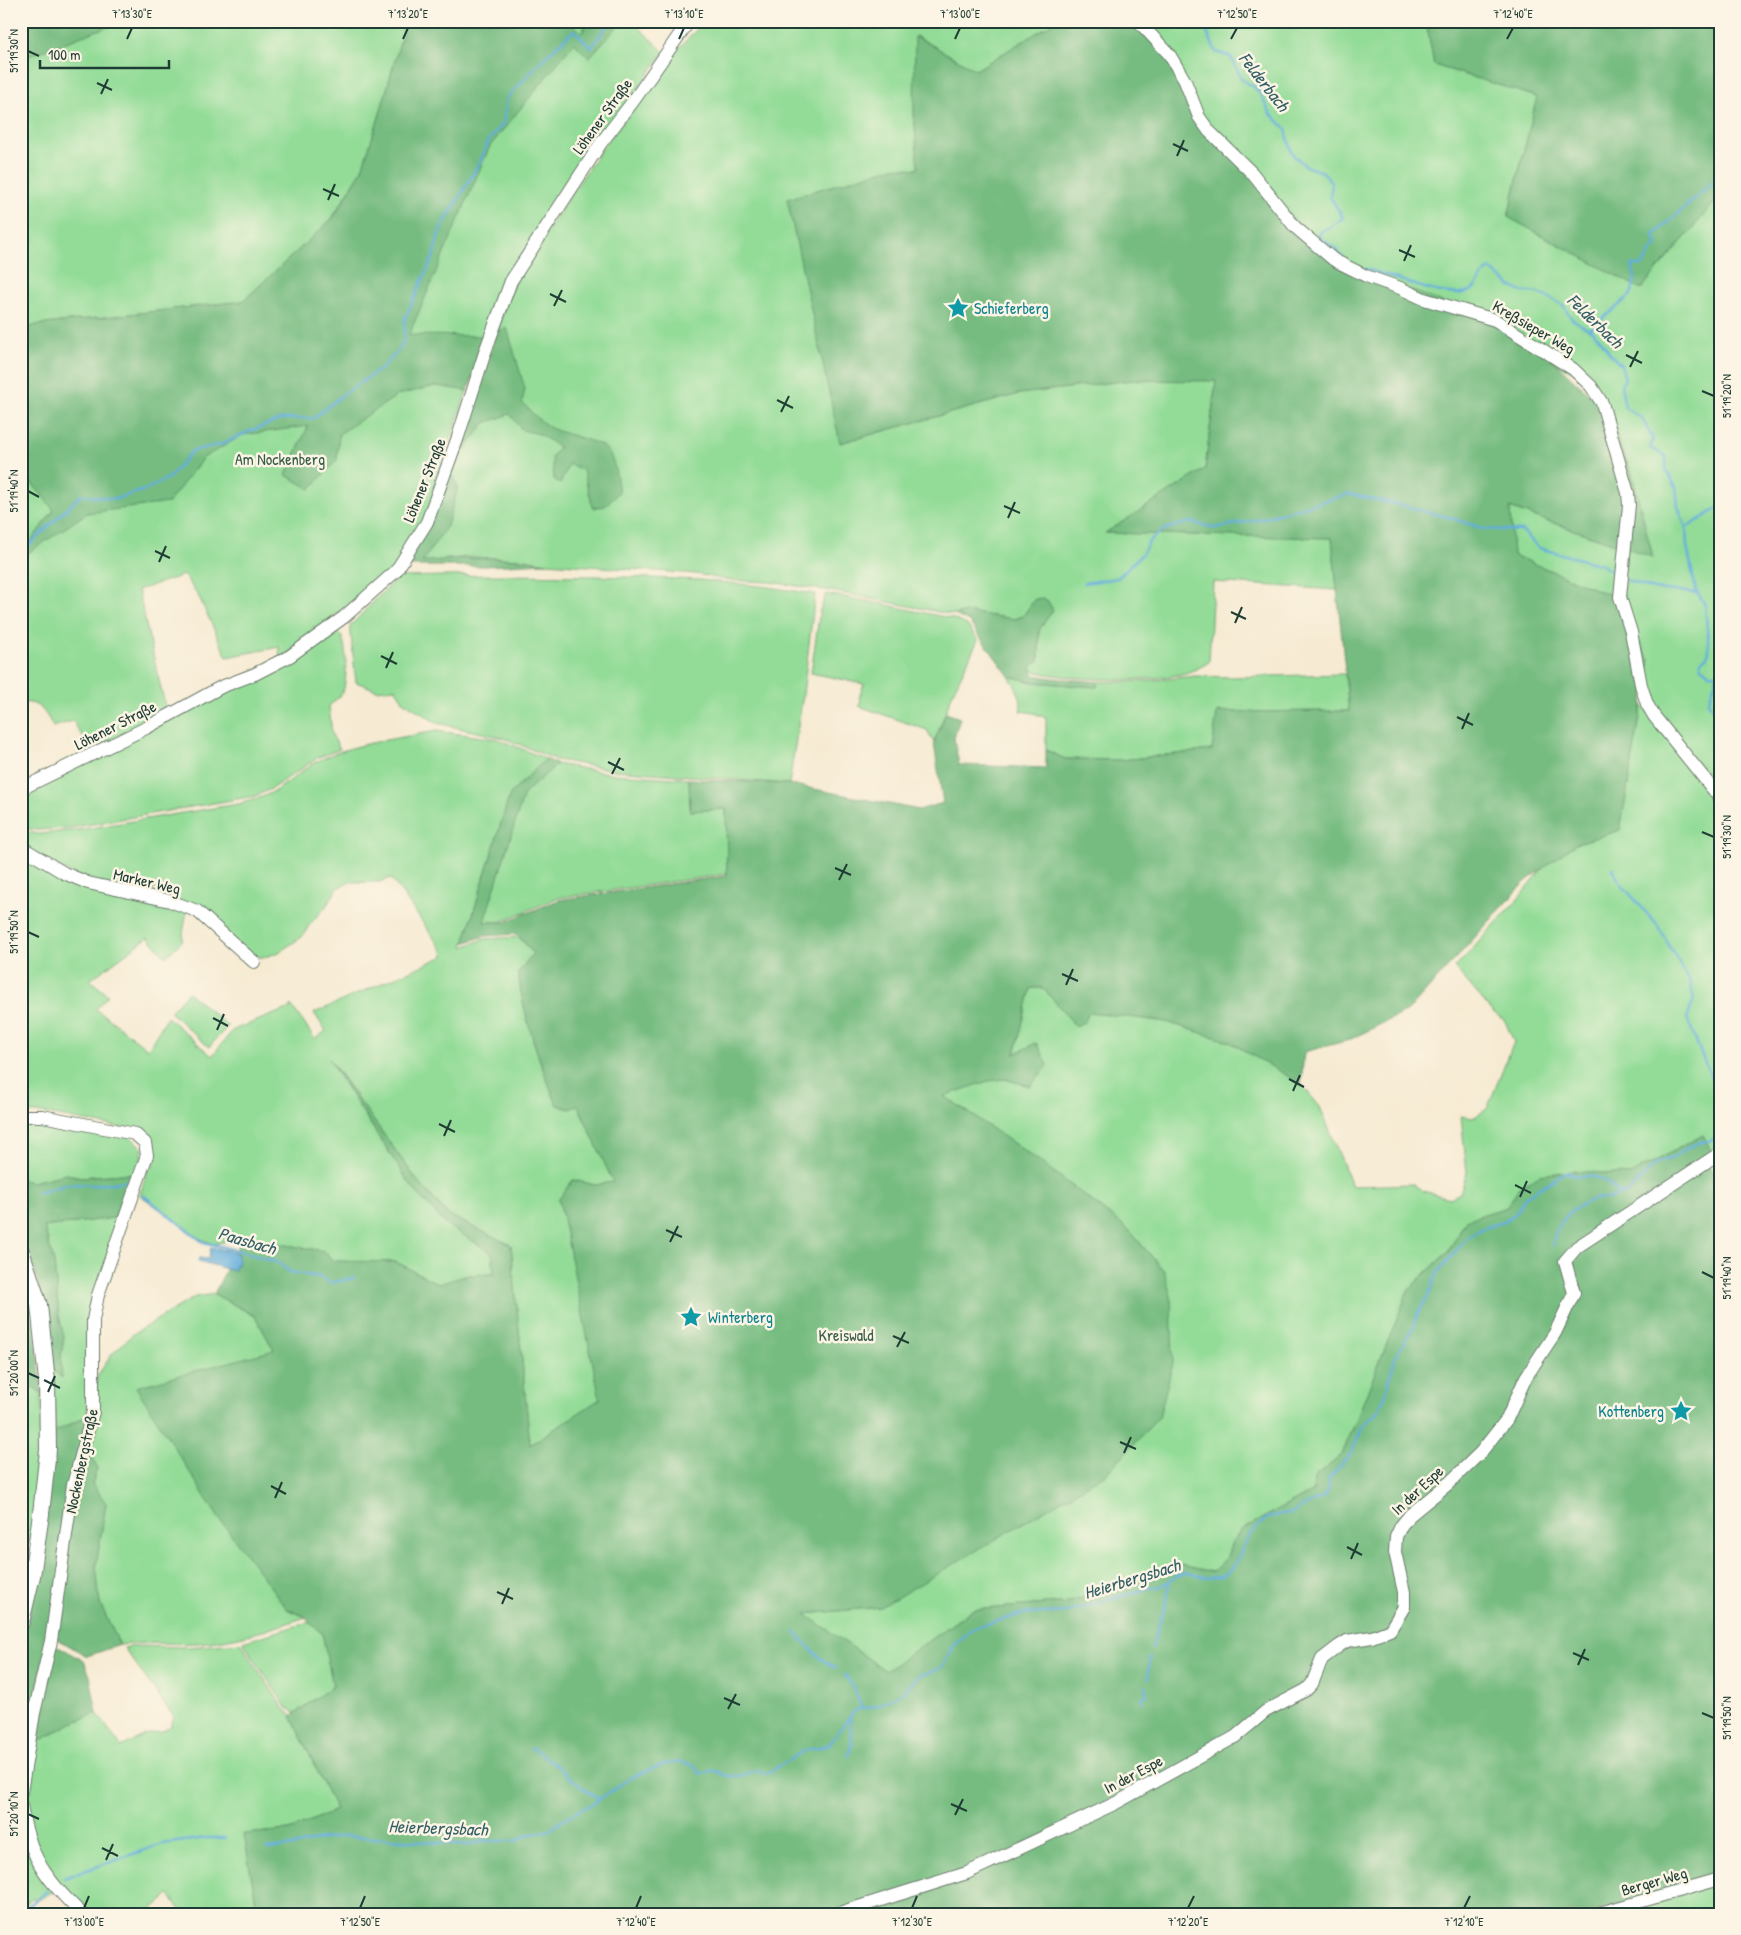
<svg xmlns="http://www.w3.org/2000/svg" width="1741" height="1935" viewBox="0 0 1741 1935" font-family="'Patrick Hand',sans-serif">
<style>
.green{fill:#93dc97;stroke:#598c66}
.forest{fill:#76bc80;stroke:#4a7c5a}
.water{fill:#63aedc;stroke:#417688}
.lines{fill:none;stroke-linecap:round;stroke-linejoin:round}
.stream{stroke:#63aedc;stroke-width:2.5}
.minor-casing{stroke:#6a7a6b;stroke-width:14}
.major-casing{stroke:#6a7a6b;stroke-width:18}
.minor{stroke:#fff;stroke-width:12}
.major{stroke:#fff;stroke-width:16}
.ticks{fill:none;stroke:#1f3d34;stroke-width:2}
.labels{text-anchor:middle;stroke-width:5;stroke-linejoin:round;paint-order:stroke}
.street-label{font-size:16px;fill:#1f3d34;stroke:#fcf5e5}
.culture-label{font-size:16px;fill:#0d838f;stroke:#fcf5e5;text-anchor:start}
.park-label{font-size:16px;fill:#365d48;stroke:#fcf5e5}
.water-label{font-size:18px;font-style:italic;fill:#335f66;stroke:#fcf5e5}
.neatline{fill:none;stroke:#1f3d34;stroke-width:2}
.ticks-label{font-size:12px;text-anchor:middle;fill:#1f3d34}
</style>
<rect width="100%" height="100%" fill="#fcf5e5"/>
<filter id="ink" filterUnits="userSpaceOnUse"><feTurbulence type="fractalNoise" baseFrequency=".02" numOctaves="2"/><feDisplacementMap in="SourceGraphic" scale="10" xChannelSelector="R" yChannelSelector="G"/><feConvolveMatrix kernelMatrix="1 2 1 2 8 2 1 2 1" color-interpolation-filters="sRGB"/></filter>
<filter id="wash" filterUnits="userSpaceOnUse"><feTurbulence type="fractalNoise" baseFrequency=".0096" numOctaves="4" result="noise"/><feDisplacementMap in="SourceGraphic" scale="20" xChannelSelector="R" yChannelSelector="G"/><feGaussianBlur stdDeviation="1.12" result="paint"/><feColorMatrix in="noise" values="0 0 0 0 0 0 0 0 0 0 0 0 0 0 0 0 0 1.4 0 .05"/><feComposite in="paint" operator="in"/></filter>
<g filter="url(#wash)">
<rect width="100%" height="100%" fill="#f6ead2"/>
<path class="green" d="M128,21H406L379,117L361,172L330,221L243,301L36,325L241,315L574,33L578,29L570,21H632L664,52L539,231L467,391L426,514L394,569L280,659L279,647L227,657L199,597L184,575L138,590L166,710L91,751L73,721L53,727C46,713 39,700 21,703V477H27L54,510L47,520L65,503V483L21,473V58L117,23Z
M705,21H1056L976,70L916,36L914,113L919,169L894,167L840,443L1019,394L1131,380H1216L1205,469L1106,533L1332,538L1337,590L1213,582L1209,662C1201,667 1193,671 1185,673C1149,684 1068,680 1032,671L1031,666L1039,660V630L1050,614L1035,599L1023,616L1015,619L965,612L955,615L826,590L769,582L726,580L697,574L547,563L524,559L468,557L422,562L514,281L604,145L631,112L674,53Z
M1142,21H1426L1434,65L1537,97L1508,217L1641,289L1720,196V792L1648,700L1623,596L1626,547L1652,557L1632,474L1605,409L1587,378L1347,267L1284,212L1202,116Z
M1509,508L1618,545L1615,585L1607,594L1513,555Z
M493,575L597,576L700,580L768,587L815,594L803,694L789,784L615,770L557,760L504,738L437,723L404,702L395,688L377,690L356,682L350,626L398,577Z
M826,594L867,601L954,619L967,625L978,640L953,692L934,743L927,730L859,706L861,700L859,698L864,684L811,673L820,610Z
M331,631C334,632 337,632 339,633C348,640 347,682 343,691C340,697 334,701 329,706L332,735L340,749L319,757L271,789L255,796L69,828L37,830L21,828V792Z
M1345,674L1349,711L1218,712L1212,750L1122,760L1065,759L1046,750V718L1034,713L1020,711C1024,698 1015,687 1009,676L1032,682L1097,687L1099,682L1147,681L1195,676L1232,677Z
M1642,705L1720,800V1149L1712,1153L1703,1135L1630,1175L1572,1171L1518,1189L1507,1207L1466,1220L1448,1252L1409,1289L1342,1455L1314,1478L1313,1491L1241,1530L1231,1544L1227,1557L1213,1572L1180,1565L1070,1602L972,1610L886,1671L804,1614L881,1607L1164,1271L1128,1229L1038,1160L943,1095L988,1081L1005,1079L1030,1086L1048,1065L1036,1043L1015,1054L1031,988H1043L1076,1026L1085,1021L1089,1011L1167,1022L1230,1042L1301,1084L1320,1107L1352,1186L1413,1184L1423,1191L1450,1198L1460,1193L1467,1173L1461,1116L1473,1118L1487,1109L1514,1042L1505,1021L1493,1012L1455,968L1518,899L1544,867L1575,844L1620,830Z
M436,731L498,739L546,759L510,794L463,947L484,939L519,937L533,953L518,973C524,1019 540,1063 557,1105L570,1109L578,1105L614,1182L595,1185L573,1180L559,1199L601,1399L530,1445L511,1245L448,1215L416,1179L332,1063L337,1073L411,1186L446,1224L492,1253L495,1274L468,1275L439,1284L396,1262L333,1261L324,1251L242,1238L213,1244L199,1238L140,1195L147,1171L152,1168L155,1160C143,1144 152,1139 128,1129L42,1113H21V861L29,855L63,874L86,885L187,909L182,941L166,957L148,937L90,980L108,995L96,1009L148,1049L167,1017L212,1056L233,1030L290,1008L291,1005L315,1039L326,1031L314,1013L444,956L443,951L391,878L379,882H349L338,888L324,909L310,924L302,937L279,952L265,957H258L243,949L200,910L168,899L169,892L154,888L151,896C99,885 65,876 21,844V831L39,834L84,829L238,804C249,801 261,798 271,793C287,785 300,771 316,762C352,743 396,739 436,731Z
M557,764L614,774L689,779L690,811L726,809L727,874L557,898L500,922H483L524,793Z
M188,992L228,1026L209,1047L170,1012Z
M41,1119L130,1136L143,1149L138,1173L81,1177L66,1174L32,1182L21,1180V1120Z
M121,1217L97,1288L87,1416L55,1432L52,1369L61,1377V1356L64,1337L59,1316L54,1262L44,1227Z
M214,1294L255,1316L274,1350L287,1609L306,1617C270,1629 235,1641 197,1643C172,1645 146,1641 120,1645L100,1604L96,1566L106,1504L92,1484L97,1468L89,1448L98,1375L112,1354L133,1334L195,1297Z
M21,1353L31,1386L42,1393V1430L31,1539L21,1543Z
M309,1622L322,1633L333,1686L295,1713L286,1707L243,1642Z
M241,1643L284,1709L292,1715L291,1716L336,1810L290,1830L244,1834L258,1914H183L169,1895L151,1910L153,1914H87L42,1864L27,1816L25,1795L32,1745L70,1724L97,1713L121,1747L145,1735L162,1731L170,1727L174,1717L124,1648L133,1646L187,1647Z
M21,1827L54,1891L35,1902L33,1897L21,1908Z
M1720,1883V1914H1609Z"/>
<path class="forest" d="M21,21H128L117,23L21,59Z
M406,21H570L582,33L587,21H622L589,58L574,43L490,146L409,335L485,336L468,391L436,386L398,395L339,434L337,460L310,489L286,475L308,426L243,435L203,458L168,503L87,513L21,558V554L54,510L27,477H21V330L36,325L243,301L333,218L361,172L379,117Z
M1056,21H1135L1169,57L1200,123L1328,259L1494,322L1544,352L1605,409L1632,474L1653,557L1510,508L1513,555L1607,594H1616L1632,631L1650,660L1620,830L1575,844L1525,882L1409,1010L1349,1040L1304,1052L1301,1084L1230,1042L1167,1022L1089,1012L1085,1021L1076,1026L1043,988H1031L1015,1054L1036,1043L1048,1065L1030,1086L1005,1079L988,1081L944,1096L1038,1160L1128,1229L1164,1271L1171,1296L1173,1363L1159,1417L1106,1474L881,1607L805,1614L886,1671L972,1610L1070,1602L1180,1565L1213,1572L1227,1557L1231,1544L1241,1530L1313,1491L1314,1478L1342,1455L1409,1289L1448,1252L1466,1220L1507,1207L1518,1189L1539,1175L1572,1171L1630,1175L1703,1135L1712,1153L1709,1167L1720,1179V1875L1596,1911L1580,1914H258L244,1834L290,1830L336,1810L291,1716L333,1686L322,1633L311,1624L306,1617L287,1609L218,1517L136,1387L274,1350L255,1316L214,1294L242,1238L324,1251L333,1261L396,1262L439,1284L468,1275L494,1274L492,1253L445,1224L411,1186L329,1059L416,1179L448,1215L511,1245L530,1445L600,1399L559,1199L573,1180L595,1185L613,1182L578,1105L570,1109L557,1105C540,1063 524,1019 518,973L533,953L517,934L484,936L464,943L510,794L546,759L557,764L524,794L484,922H505L559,900L727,876L726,809L690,811L689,779L789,784L919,810L943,803L934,743L946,713L960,718L954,738L959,765L1046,768V750L1065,759L1122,760L1212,750L1217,712L1349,711L1332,538L1105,533L1205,469L1216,381L1131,380L1019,394L840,443L787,199L894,167L918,169L914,113L915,36L976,70Z
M1426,21H1720V196L1641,289L1508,217L1537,97L1434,65Z
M507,328L525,389L522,402C532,413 543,426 558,431C569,435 597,441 605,448C615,457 617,480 619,492L605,506L593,508L583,470L569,464L560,484L554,479L552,457L559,447L539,434L522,430L510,414L485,423L462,453L456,454L497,331Z
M450,473L458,486L447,526L422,562C467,557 503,556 547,563L485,566H405Z
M1043,598L1048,601L1053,610L1039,630V661L1031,666L1033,675L1051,678L1099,682L1097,687L1032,682L1009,676L969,622L955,615L965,612L1015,619L1023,616L1035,599Z
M138,1173L121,1217L44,1227L54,1262L59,1316L64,1337L61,1356L62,1378L52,1369L40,1289L21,1230V1180L32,1182L66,1174L81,1177Z
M21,1271C33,1312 38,1351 42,1393L31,1386L21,1353Z
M87,1416L48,1640L21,1763V1648L37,1581L55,1432Z
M89,1448L97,1468L92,1484L106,1503L96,1566L100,1604L120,1645L87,1656L56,1638L73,1500Z
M54,1646L60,1647L84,1661L90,1676L97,1713L70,1724L32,1745Z"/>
<path class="water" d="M211,1247C220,1250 230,1249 238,1254V1262L234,1271L198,1261L199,1258L208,1259Z"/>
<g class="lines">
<path class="stream" d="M1211,21L1206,30L1216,52L1231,57L1242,80L1253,86L1260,93L1270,113L1286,129L1291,151L1295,157L1308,167L1323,172L1332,183L1330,197L1343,217L1338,222L1319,233L1321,238L1336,249L1343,259
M1365,269C1392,274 1444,302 1470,291C1477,288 1478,282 1482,276C1483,274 1487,271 1490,269L1512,287L1520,291L1539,293L1563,305L1572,319L1593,332L1601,340L1610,354L1621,365L1625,379L1621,385L1625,408L1642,418L1653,439L1650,448L1666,456V470L1676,487L1678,507L1686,528L1687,546L1694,582L1697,592L1705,605L1709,651L1707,656L1701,661V666L1709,673L1718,674L1708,703L1712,708L1720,709
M1589,330L1631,295L1635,278L1632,265H1643L1651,250L1657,246L1654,235L1720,176
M1686,528L1720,507
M21,553L81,495L115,499L145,490L170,477L192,451L222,444L250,431L282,419L314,418L341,396L382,368L398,351L404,341L405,318L433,257L440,230L480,162L489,140L503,124L507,98L540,62L574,30L591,48L610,21
M1626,580L1654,589L1698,593
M1084,583L1118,578L1142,554L1150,540L1165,529L1190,522L1215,528L1257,520L1349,494L1400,505L1451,518L1484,529L1522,531L1539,548L1602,565L1619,576
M1612,869L1623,886L1658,926L1690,982L1694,1000L1687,1018L1707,1068L1720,1093
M38,1193L69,1184L94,1185L131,1181L133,1176
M143,1195L203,1242L240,1251L279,1263L290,1272L320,1277L330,1283L354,1278
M1553,1245C1554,1240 1555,1234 1557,1229C1566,1212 1590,1195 1609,1199L1614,1196L1621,1194
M795,1632C808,1647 819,1659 836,1668
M1152,1649C1155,1634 1161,1620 1165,1606C1168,1599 1166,1593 1170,1587L1169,1582
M845,1675L853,1687L862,1708
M1148,1678L1150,1657
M1142,1702V1698L1147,1695L1146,1686
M531,1748C557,1761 573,1785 598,1798
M848,1756L852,1744L850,1717
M267,1849L294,1846L316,1840L348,1836L469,1845L484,1841H515L528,1835L550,1830L567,1817L594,1803L630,1778L664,1764L680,1762L694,1765L699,1773H706L713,1770L727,1776H740L758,1770L766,1774L805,1750L829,1745L852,1713L858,1709L880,1705L903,1692L920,1675L928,1673L939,1669L944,1664L955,1644L969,1631L977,1627L1022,1614L1067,1612L1149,1588L1162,1586L1178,1575L1186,1573L1208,1578L1221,1576L1229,1572L1236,1563L1248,1537L1256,1528L1267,1518L1281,1514L1291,1513L1324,1496L1329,1487L1330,1478L1352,1452L1363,1425L1378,1413L1388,1387L1395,1357L1413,1327L1418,1312L1428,1297L1438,1272L1457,1250L1464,1240L1477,1231L1504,1221L1516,1213L1525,1197L1566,1172C1571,1174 1576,1176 1581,1176C1588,1177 1595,1176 1601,1179C1613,1183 1614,1196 1628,1193L1656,1163L1673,1158L1689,1147L1700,1142L1709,1141L1720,1134
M64,1878L162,1844L206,1838H225
M21,1912L47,1891"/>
</g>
</g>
<g filter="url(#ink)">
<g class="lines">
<g class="minor-casing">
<path id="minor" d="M1138,21L1169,54L1185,81L1199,117L1209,131L1252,173L1295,227L1334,260L1366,276L1400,288L1424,299L1495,320L1573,369L1591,386L1602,403L1628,493L1629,505L1620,597L1631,632L1641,685L1647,704L1654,716L1720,798
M21,789L146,728L221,687L255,674L290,656L344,617L396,571L427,522L458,437L486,349L511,281L601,143L634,100L689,21
M21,847L64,873L88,883L170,901L197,911L254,962
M21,1116H42L135,1134L145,1143L147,1155L98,1295L93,1320V1412L73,1485L51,1641L34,1713L21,1792
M21,1805C29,1856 45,1879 82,1914
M836,1914L967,1873L1116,1803L1235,1737L1266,1711L1306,1690L1312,1684L1322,1659L1339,1646L1347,1641L1372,1637L1390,1630L1404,1607V1592L1395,1552L1396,1537L1401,1526L1410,1515L1449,1483L1481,1452L1507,1419L1526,1377L1555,1333L1574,1293L1565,1261L1577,1247L1720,1153
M1596,1914L1720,1879"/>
</g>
<g class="major-casing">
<path id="major" d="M21,1251L39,1305L47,1381L48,1450L41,1514L32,1576L21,1622"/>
</g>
<use href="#minor" class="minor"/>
<use href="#major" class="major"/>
</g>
</g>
<path class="ticks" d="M127,39L132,28M403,39L408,28M679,39L684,28M955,39L960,28M1231,39L1237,28M1507,39L1513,28M28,51L39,56M97,83L112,90M101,94L108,79M1173,144L1188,151M1177,156L1184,140M323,189L339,196M328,200L335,184M1399,250L1415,257M1404,261L1411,245M550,294L566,302M554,306L562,290M1626,355L1642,363M1630,367L1638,351M1702,391L1714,396M777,400L793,408M781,412L789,396M28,491L39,497M1004,506L1020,513M1008,518L1015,502M155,551L170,558M159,562L166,546M1231,612L1246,619M1235,623L1242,607M381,656L397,664M386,668L393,652M1457,717L1473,725M1462,729L1469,713M608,762L624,770M612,774L620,758M1702,832L1714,837M835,868L851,875M839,880L847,864M28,932L39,937M1062,974L1078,981M1066,985L1073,969M213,1018L228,1026M217,1030L224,1014M1289,1079L1304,1087M1293,1091L1300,1075M439,1124L455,1132M444,1136L451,1120M1515,1185L1531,1193M1520,1197L1527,1181M666,1230L682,1237M670,1242L678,1226M1702,1272L1714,1278M893,1336L909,1343M897,1347L905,1332M28,1373L39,1378M44,1380L60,1388M48,1392L55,1376M1120,1442L1136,1449M1124,1453L1131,1437M271,1486L286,1494M275,1498L282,1482M1347,1547L1362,1555M1351,1559L1358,1543M497,1592L513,1599M502,1604L509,1588M1573,1653L1589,1660M1578,1665L1585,1649M724,1698L740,1705M728,1709L736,1694M1702,1713L1714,1718M951,1804L967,1811M28,1814L39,1819M955,1815L963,1799M102,1848L118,1856M106,1860L113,1844M84,1908L89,1896M360,1908L365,1896M636,1908L641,1896M912,1908L917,1896M1188,1908L1194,1896M1464,1908L1470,1896"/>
<defs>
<g id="sight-bare" transform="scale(1.725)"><path d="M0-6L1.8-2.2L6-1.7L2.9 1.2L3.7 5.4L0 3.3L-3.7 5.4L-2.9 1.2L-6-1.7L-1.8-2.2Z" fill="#0f9aa8" stroke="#fcf5e5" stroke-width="2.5" paint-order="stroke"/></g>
</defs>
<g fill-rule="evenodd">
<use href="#sight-bare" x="958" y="308"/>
<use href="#sight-bare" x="691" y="1317"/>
<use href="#sight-bare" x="1681" y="1411"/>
</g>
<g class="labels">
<g class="street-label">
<text transform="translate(602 116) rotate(-54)" y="6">Löhener Straße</text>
<text transform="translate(1534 327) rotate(30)" y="6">Kreßsieper Weg</text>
<text transform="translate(424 480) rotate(-68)" y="6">Löhener Straße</text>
<text transform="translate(115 725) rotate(-27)" y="6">Löhener Straße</text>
<text transform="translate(147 881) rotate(13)" y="6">Marker Weg</text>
<text transform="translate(81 1461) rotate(-78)" y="6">Nockenbergstraße</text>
<text transform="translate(1417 1490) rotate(-43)" y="6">In der Espe</text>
<text transform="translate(1133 1774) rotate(-28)" y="6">In der Espe</text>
<text transform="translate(1654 1881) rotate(-16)" y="6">Berger Weg</text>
</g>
<g class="culture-label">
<text x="974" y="314">Schieferberg</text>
<text x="708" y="1323">Winterberg</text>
<text x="1664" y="1417" text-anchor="end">Kottenberg</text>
</g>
<g class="park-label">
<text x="280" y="465">Am Nockenberg</text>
<text x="846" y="1341">Kreiswald</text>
</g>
<g class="water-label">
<text transform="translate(1264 82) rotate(52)" y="6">Felderbach</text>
<text transform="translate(1595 321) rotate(44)" y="6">Felderbach</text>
<text transform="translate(247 1241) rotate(16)" y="6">Paasbach</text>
<text transform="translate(1132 1579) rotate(-17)" y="6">Heierbergsbach</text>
<text transform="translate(438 1828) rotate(2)" y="6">Heierbergsbach</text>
</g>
</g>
<rect width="1741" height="1935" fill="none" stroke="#fcf5e5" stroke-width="55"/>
<path d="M40 60v8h129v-8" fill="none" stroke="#1f3d34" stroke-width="2.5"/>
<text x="48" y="60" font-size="15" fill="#1f3d34" stroke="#fcf5e5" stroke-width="4" paint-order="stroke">100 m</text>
<rect x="28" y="28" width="1686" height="1880" class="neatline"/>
<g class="ticks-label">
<text x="132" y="18">7°13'30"E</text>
<text x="408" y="18">7°13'20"E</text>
<text x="684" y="18">7°13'10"E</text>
<text x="960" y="18">7°13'00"E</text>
<text x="1237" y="18">7°12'50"E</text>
<text x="1513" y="18">7°12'40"E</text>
<text transform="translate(14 51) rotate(-90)" y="4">51°19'30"N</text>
<text transform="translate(1727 396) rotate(-90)" y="4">51°19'20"N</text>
<text transform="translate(14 491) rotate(-90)" y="4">51°19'40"N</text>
<text transform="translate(1727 837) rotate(-90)" y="4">51°19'30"N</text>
<text transform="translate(14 932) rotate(-90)" y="4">51°19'50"N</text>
<text transform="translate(1727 1278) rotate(-90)" y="4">51°19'40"N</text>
<text transform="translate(14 1373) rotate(-90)" y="4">51°20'00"N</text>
<text transform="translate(1727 1718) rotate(-90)" y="4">51°19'50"N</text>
<text transform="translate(14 1814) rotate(-90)" y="4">51°20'10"N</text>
<text x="84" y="1926">7°13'00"E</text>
<text x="360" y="1926">7°12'50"E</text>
<text x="636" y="1926">7°12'40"E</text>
<text x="912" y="1926">7°12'30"E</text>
<text x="1188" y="1926">7°12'20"E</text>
<text x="1464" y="1926">7°12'10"E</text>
</g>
</svg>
